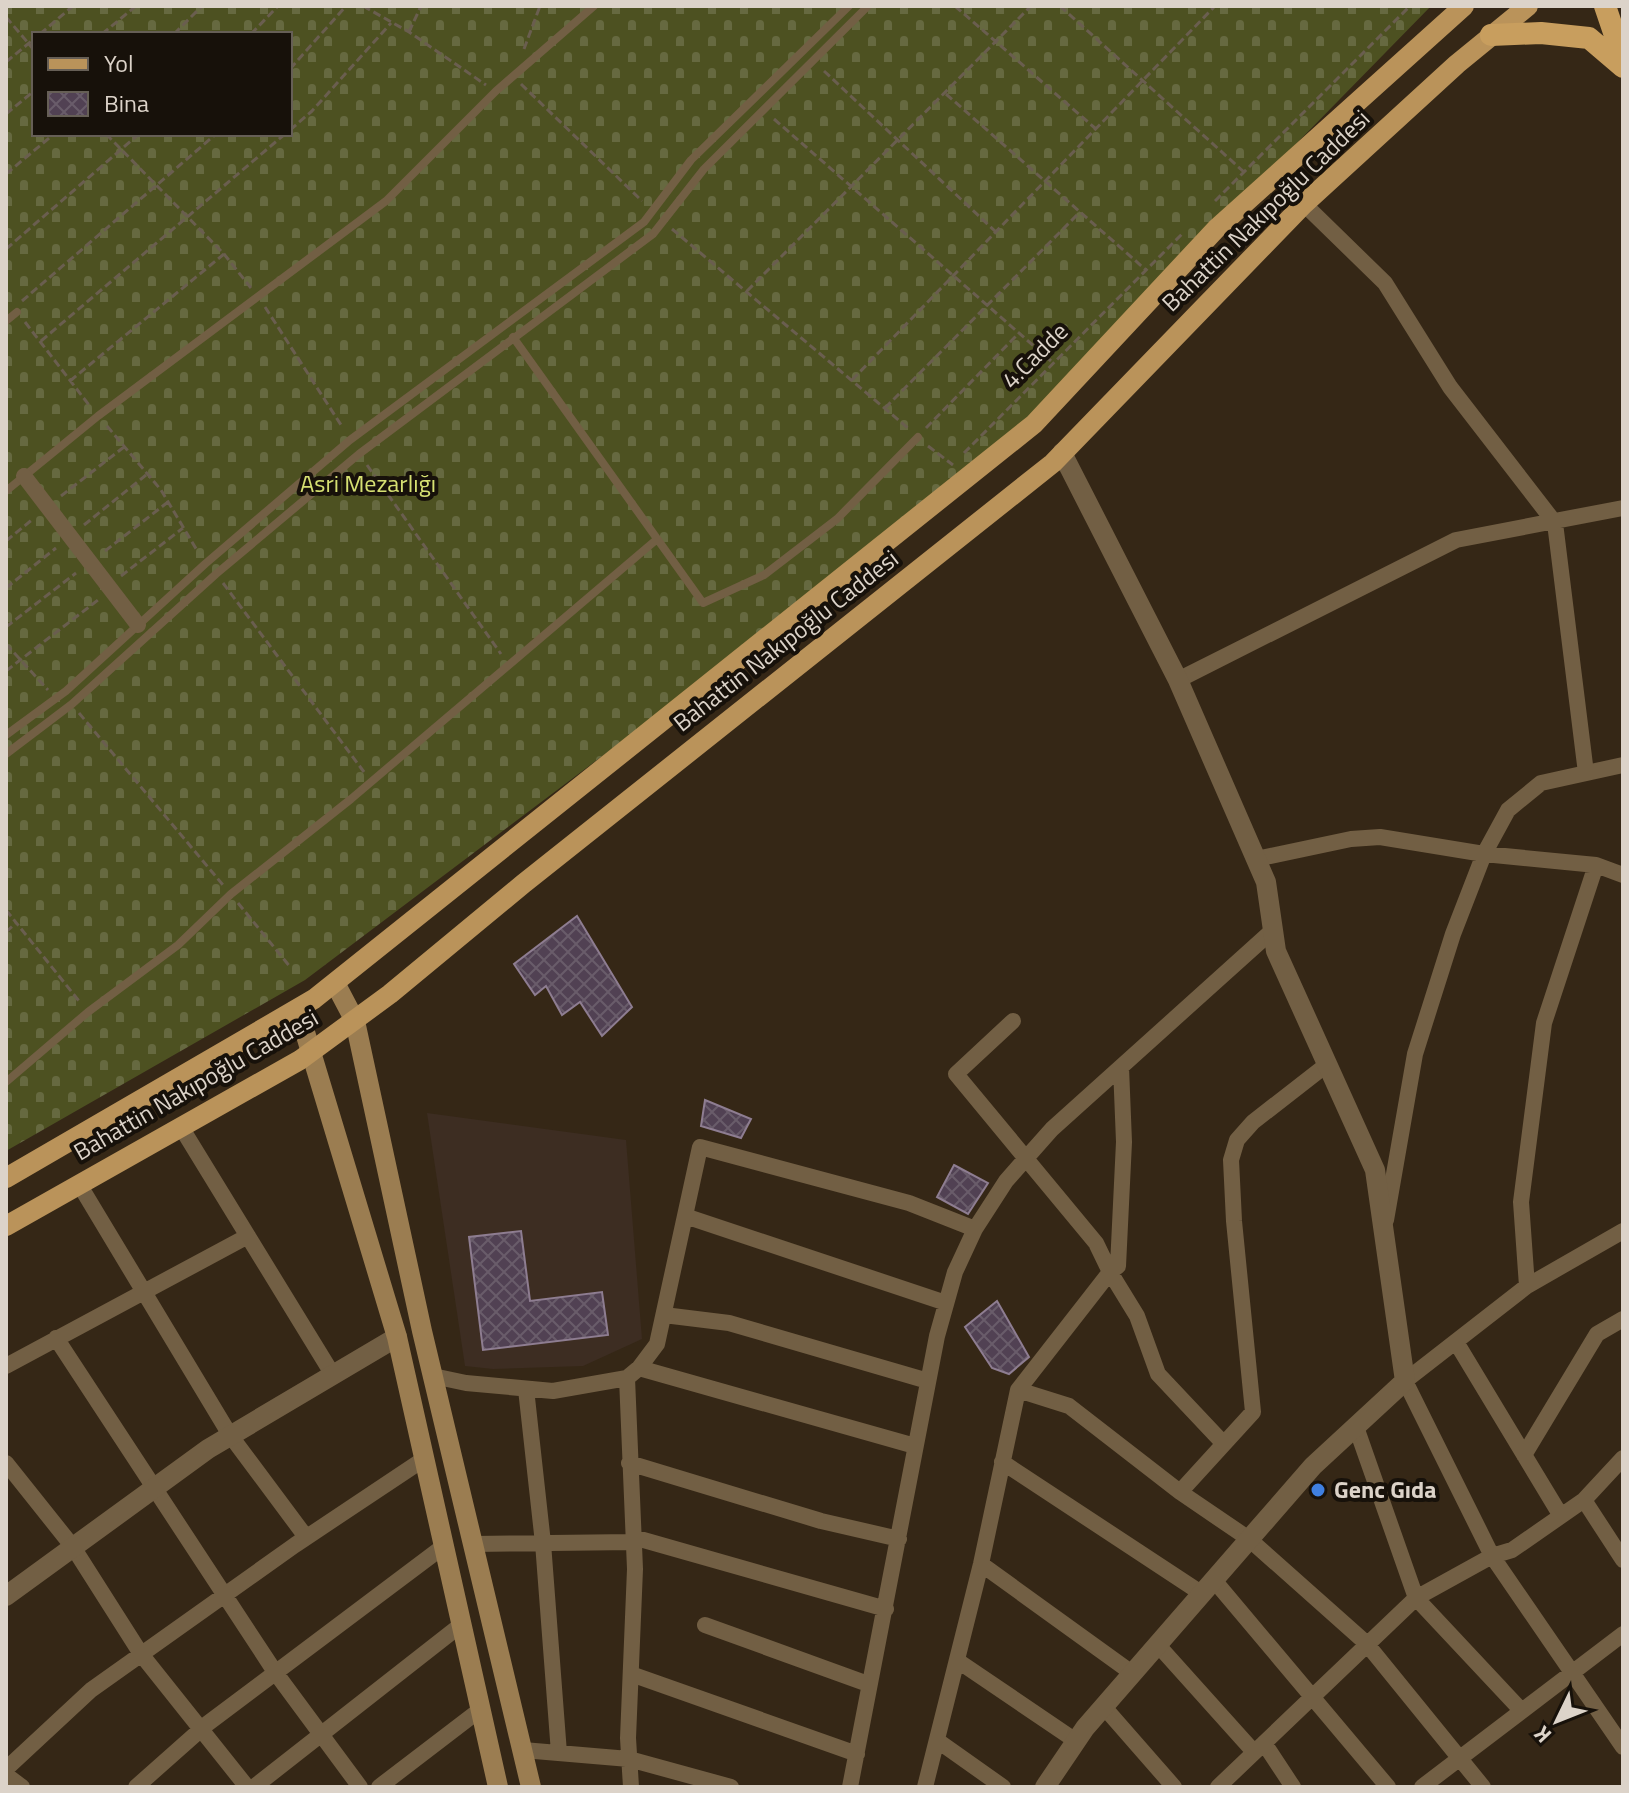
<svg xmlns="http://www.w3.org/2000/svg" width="1629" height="1793" viewBox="0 0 1629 1793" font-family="'Titillium Web',sans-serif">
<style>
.education{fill:#3d2d22}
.cemetery{fill:url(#cemetery-stones);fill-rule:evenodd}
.building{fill:url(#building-cross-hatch);stroke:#8e7d91;stroke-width:2}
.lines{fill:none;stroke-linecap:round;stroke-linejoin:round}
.path{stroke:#6a5e4f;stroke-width:3;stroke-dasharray:8 4;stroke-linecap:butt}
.service{stroke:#725f44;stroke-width:8}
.minor{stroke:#725f44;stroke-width:16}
.tertiary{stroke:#725f44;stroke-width:20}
.secondary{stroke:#9b7d51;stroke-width:20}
.primary{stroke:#ba935a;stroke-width:20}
.trunk{stroke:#c89e5e;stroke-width:22}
.shop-dot{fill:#3f7fe0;stroke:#17110a;stroke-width:3}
.labels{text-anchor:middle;stroke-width:8;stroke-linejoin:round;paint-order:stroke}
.street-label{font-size:24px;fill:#dcd3c9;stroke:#17110a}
.park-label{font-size:24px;fill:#d6e072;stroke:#17110a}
.poi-label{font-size:24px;font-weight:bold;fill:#dcd3c9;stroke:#17110a;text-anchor:start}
</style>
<defs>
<pattern id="cemetery-stones" width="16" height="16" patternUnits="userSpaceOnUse" patternTransform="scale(2)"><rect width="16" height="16" fill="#4d5121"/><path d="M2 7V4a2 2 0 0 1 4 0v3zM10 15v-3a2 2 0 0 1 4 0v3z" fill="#666940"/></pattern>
<pattern id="building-cross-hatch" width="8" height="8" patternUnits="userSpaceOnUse" patternTransform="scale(2)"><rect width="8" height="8" fill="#514153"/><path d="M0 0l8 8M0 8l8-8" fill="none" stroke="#695c6a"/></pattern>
</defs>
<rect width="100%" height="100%" fill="#352716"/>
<path class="education" d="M427,1113L626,1140L642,1339L583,1366L493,1369L465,1366Z"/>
<path class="cemetery" d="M6,6H1431L1019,427L666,708L305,980L6,1151ZM34,34H290V134H34Z"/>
<path class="building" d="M577,916L632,1007L602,1036L580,1002L562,1015L546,986L535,995L514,964Z
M705,1100L751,1119L741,1138L701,1126Z
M954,1165L988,1183L968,1214L937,1197Z
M521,1231L530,1301L602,1292L608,1335L483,1350L469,1237Z
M997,1301L1029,1357L1009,1374L992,1368L965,1327Z"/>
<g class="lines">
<path class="path" d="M363,6L409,32L486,85
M955,6L1096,129
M1060,6L1244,172
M6,17L34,50
M409,32L421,6
M40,34L73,6
M102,34L136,6
M174,34L202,6
M251,34L278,6
M524,49L540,6
M6,62L34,39
M290,69L346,6
M824,71L996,232
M521,84L642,201
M946,94L1146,270
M6,114L34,91
M774,119L1051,361
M290,130L312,111L391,23
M106,134L224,254L251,288
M6,174L54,134
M1215,201L1410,6
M672,229L908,428
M6,249L139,134
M747,291L1031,6
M22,301L216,134
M265,307L343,428
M25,322L89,405
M41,341L285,134
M852,380L1215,6
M70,381L224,254
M885,408L1080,212
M107,426L161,490L198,552
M926,428L1018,334
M928,446L953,465
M964,453L1184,232
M367,465L501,654
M61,496L124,447
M84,525L146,475
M6,541L33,519
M105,551L168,502
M121,576L183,528
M223,583L364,772
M6,588L56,548
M6,627L76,573
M6,644L48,690
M6,671L98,600
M79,713L223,885
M238,903L291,968
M6,910L79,1001
M6,932L16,923"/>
<path class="service" d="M6,321L17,312
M513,337L703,603L764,575L837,519L918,437
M6,491L98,416L386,201L496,91L594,6
M6,735L66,691L205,564L350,440L644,222L691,160L849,6
M6,754L72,704L216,574L359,454L653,234L704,169L868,6
M6,1082L88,1012L178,945L231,894L351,799L656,540"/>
<path class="minor" d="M1304,204L1385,283L1450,387L1555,523L1586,773
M24,476L138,625
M1178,680L1456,540L1623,508
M1256,859L1351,839L1380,837L1484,854L1596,865L1623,875
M1121,1067L1124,1142L1118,1266L1110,1272L1137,1316L1158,1374L1224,1444
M181,1127L333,1375
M79,1184L230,1435L306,1537
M685,1216L946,1303
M1386,1220L1415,1054L1453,934L1484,854L1508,810L1541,783L1623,765
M1623,1231L1527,1286L1405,1381L1492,1556L1623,1747
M1527,1286L1521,1202L1544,1023L1596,865
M664,1315L729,1323L928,1381
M56,1338L275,1672L360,1787
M1456,1342L1561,1516
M6,1366L248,1236
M639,1368L657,1344L700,1147L909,1203L975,1229
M433,1376L466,1383L553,1391L627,1378
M526,1389L543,1543L559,1753
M1018,1390L1069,1406L1180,1492L1249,1539L1366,1643L1483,1787
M1356,1427L1416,1598L1521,1710
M1524,1455L1597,1334L1623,1319
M1002,1462L1201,1593
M6,1463L73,1547L141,1654L247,1787
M629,1463L821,1521L899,1539
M1180,1492L1253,1412L1234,1221L1231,1160L1237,1140L1253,1122L1325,1066
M1584,1500L1623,1560
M633,1537L886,1609
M474,1544L633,1542
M981,1564L1132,1673
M1213,1579L1388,1787
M705,1625L868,1684
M1157,1644L1254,1752
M958,1661L1076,1741
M631,1674L857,1754
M1104,1707L1174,1787
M938,1741L1003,1787
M1264,1743L1293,1787
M523,1750L629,1759L731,1787
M6,1769L91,1690L295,1545L424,1459
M6,1775L22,1787
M136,1787L207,1724L444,1546
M254,1787L462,1624
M379,1787L481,1709
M631,1787L628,1738L635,1569L627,1378L639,1368L915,1446
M850,1787L937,1336L955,1272L975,1229L1006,1181L1052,1129L1273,930
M925,1787L981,1564L1018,1390L1110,1272L1096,1243L956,1074L1013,1021
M1218,1787L1416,1598L1492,1556L1512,1550L1584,1500L1623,1458
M1422,1787L1623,1634"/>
<path class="tertiary" d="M6,1596L208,1449L397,1337
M1045,1787L1085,1728L1313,1466L1405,1381L1375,1170L1276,951L1266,882L1178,680L1062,453"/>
<path class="secondary" d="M335,983L355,1021L422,1331L531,1787
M298,1009L397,1337L498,1787"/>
<path class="primary" d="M6,1178L314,999L1034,424L1216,229L1464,6
M6,1226L300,1060L390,994L523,884L1053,463L1304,204L1457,64L1528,6"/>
<path class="trunk" d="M1605,6L1623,59
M1491,35L1541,33L1589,38L1623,67"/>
</g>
<circle class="shop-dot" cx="1318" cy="1490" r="8"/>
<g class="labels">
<g class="street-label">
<text transform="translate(1266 211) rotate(-44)" y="8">Bahattin Nakıpoğlu Caddesi</text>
<text transform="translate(1035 356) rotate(-45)" y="8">4.Cadde</text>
<text transform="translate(786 641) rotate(-38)" y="8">Bahattin Nakıpoğlu Caddesi</text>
<text transform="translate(196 1085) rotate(-30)" y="8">Bahattin Nakıpoğlu Caddesi</text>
</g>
<g class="park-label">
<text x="368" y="492">Asri Mezarlığı</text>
</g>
<g class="poi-label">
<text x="1334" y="1498">Genc Gıda</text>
</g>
</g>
<rect width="1629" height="1793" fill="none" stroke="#dcd3c9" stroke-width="16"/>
<rect x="32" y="32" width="260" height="104" fill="#17110a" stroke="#665f56" stroke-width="2"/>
<rect x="48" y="58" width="40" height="12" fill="#ba935a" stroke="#665f56" stroke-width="2"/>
<text x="104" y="72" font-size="24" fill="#dcd3c9">Yol</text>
<rect x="48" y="92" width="40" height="24" fill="url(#building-cross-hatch)" stroke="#665f56" stroke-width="2"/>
<text x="104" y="112" font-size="24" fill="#dcd3c9">Bina</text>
<g transform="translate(1557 1721) rotate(227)" stroke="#17110a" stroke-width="6" paint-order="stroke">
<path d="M0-6L14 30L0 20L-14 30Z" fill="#dcd3c9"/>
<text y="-12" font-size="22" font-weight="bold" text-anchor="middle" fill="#dcd3c9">K</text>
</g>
</svg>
